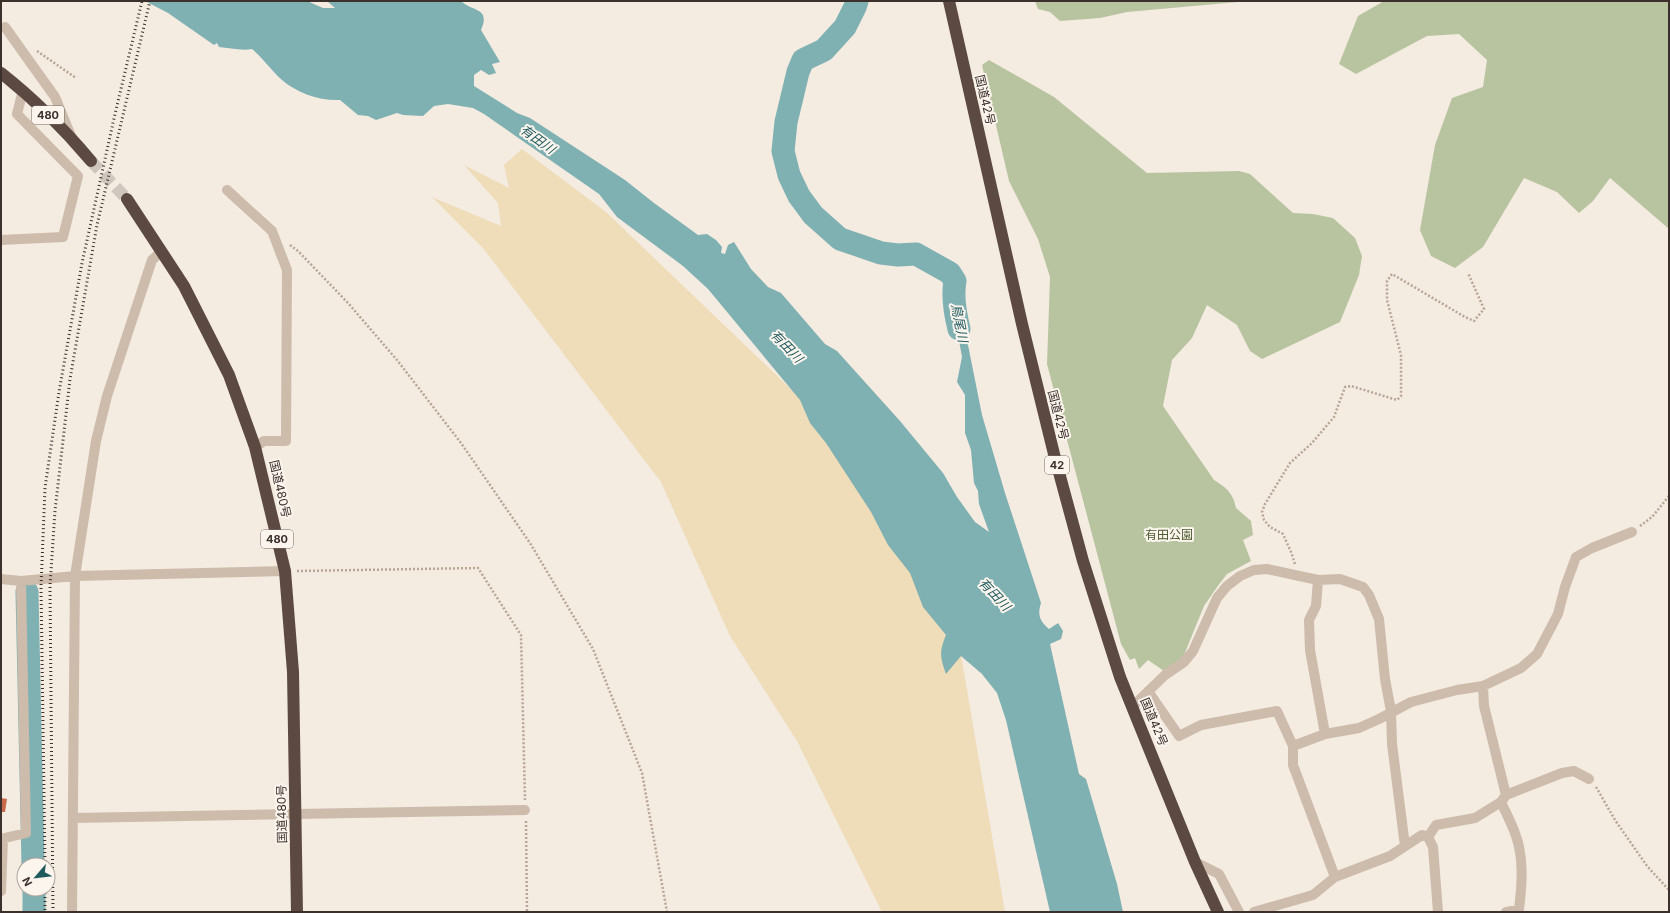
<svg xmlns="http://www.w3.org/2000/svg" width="1670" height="913" viewBox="0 0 1670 913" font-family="Inter,'Noto Sans JP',sans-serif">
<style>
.green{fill:#b8c4a0}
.sand{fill:#efdcb8}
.water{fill:#7fb0b2}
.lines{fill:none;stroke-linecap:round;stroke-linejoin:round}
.river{stroke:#7fb0b2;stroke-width:23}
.building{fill:#c8694b}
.highway-tunnel{stroke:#cfc6bd;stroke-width:12;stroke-dasharray:12 6;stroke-linecap:butt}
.path{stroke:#b9a596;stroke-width:2.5;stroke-dasharray:2 2;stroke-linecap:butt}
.minor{stroke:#cdbbac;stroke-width:10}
.highway{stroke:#5c4a42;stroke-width:12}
.rail{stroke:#3b302b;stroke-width:3;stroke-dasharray:1 3;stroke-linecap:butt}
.labels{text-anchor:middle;stroke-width:4;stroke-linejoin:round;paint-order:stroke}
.shield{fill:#fbf5ee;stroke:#756b66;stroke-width:1}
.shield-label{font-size:11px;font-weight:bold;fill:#3b302b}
.street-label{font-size:12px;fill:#3b302b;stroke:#fbf5ee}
.park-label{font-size:12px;fill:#4a5a2e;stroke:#fbf5ee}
.water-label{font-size:13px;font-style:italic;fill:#1f5a5e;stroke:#fbf5ee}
</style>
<rect width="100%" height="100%" fill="#f4ebe1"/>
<path class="green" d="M1035,1H1249L1127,12L1100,18L1060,21L1050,12L1038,9Z
M1384,1H1669V229L1610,178L1593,201L1579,213L1557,192L1524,178L1483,247L1455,268L1431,256L1420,230L1435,145L1452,98L1483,87L1487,60L1459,34L1427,36L1356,74L1339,64L1358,16Z
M989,60L1054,97L1147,173L1239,171L1250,174L1293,213L1313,214L1333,218L1355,238L1362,256L1359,275L1340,322L1262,359L1250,351L1237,325L1207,305L1192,338L1172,360L1163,406L1214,480C1227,488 1233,493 1236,508L1251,521L1253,535L1243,540L1251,561L1227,574L1217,587L1204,606L1184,655L1178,663L1164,671L1148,660L1139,669L1135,658L1130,660L1121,644L1047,364L1050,277L1038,239L1009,181L982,65Z"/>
<path class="sand" d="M522,149L606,212L865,460L961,655L1005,912H882L797,741L730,636L661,482L483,248L432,197L501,226L498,203L464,165L509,188L504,165Z"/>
<path class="water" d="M145,1H307L323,8H335L327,1H461C472,12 491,7 481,30L500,62L492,64L496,73L489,75L481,70L474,75V86L517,113L530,118L625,180L654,203L698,235L707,234L716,240L722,247L721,253L725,254L728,245L734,242L751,269L768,287L781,293L825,344L837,351L900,421L943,473L957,497L975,522L989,532L979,504L978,491L974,483L971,450L965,433V395L957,382L962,357L958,335L949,318L952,295L960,305L982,415L1005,493L1041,603C1037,615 1040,621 1049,629L1058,623L1063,631L1061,639L1050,644L1079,774L1086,779L1117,884L1123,912H1050L1006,720L997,693L982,674L961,656L946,674C940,657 939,652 946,635L923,607L910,573L888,545L871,512L826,443L810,423L800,400L708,289L683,266L617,217L599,194L484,114L473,108L448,104L434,106L423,116L403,115L397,113L376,120L368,116L358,115L340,100C320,101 297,93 282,80C271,70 263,58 252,49C242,51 229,48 219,47L217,43L214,45L168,13Z"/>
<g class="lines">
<path class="river" d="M857,1L855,7L845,27L824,50L803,60L798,72L786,122L783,151L789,175L799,196L813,215L840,239L881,253L898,255L916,254L950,273L955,281C952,297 955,313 959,329
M27,592L33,865
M34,889V912"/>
</g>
<path class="building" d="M1,798L7,799L5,812H1Z"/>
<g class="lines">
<path class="highway-tunnel" d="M91,161L127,199"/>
<path class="path" d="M37,51L76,78
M290,245L298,251L348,303L397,360L461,443L530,543L593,649L642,773L667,912
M1640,526L1652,517L1669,496
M1295,564L1291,552L1283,534L1270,527L1264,520L1262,512L1265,504L1290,463L1312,443L1334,417L1345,387L1351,386L1397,400L1401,396V355L1387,300V281L1392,274L1465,317L1474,321L1484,309L1468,273
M297,571L478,568L521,635L525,800
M1596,787L1615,820L1647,866L1669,890
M526,821L527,912"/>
<path class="minor" d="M5,27L55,97L71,136
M227,190L272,231L287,270L286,441H264L255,447
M1,240L63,237L78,176L17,114L23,90
M1,579L21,581L75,576L285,571
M1318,580L1340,579L1363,587L1369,595L1379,619L1385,679L1391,711L1392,744L1405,846
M1148,691L1179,736L1201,725L1277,711L1293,746V765L1335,877L1313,895L1254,912
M1132,707L1165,675L1184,662L1193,651L1217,598L1227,586L1240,576L1254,570L1267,569L1318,580L1316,606L1309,620L1310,650L1325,734
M1293,746L1325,734L1359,728L1379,719L1411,702L1457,690L1483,686
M1506,795L1562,773L1574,771L1589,779
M1501,802L1506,795L1484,706L1483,686L1521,668L1537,654L1558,614L1565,587L1576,557L1592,548L1632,532
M73,818L525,810
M1428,837L1433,847L1438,912
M1,839L26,833L21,581
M1195,862L1219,874L1239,912
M1335,877L1390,856L1422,835L1428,837L1436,825L1475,818L1501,802C1506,813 1512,824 1516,836C1524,859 1522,885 1519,909L1506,912
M1,891L3,839
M72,912L75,576L96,441L107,396L152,260L162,251"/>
<path class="highway" d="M949,1L1022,324L1054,454L1083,561L1120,677L1195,862L1218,912
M1,73C34,99 64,129 91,161
M127,199L184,286L229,375L255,447L285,571L293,672L297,912"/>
<path class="rail" d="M45,865L41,587L45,488L59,392L82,263L115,114L142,1
M45,889V912
M53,912L50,586L55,511L70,379L97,225L150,1"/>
</g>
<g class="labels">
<g class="shield">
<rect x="32" y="106" width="32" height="18" rx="3"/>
<rect x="1045" y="456" width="24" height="18" rx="3"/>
<rect x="261" y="530" width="32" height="18" rx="3"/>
</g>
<g class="shield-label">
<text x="48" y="119">480</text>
<text x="1057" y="469">42</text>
<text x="277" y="543">480</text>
</g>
<g class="street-label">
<text transform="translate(985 100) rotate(77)" y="4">国道42号</text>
<text transform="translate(1058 415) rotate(76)" y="4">国道42号</text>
<text transform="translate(280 489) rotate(77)" y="4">国道480号</text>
<text transform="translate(1154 722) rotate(67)" y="4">国道42号</text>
<text transform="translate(282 814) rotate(-91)" y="4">国道480号</text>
</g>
<g class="park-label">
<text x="1169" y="539">有田公園</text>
</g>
<g class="water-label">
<text transform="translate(538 139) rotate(36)" y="5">有田川</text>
<text transform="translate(960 323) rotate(79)" y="5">鳥尾川</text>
<text transform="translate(787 346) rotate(46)" y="5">有田川</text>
<text transform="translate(995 594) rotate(47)" y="5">有田川</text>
</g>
</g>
<rect width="1670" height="913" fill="none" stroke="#3b302b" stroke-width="4"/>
<g transform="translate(36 877) rotate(242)"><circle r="19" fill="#fbf5ee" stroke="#aea6a0"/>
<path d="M0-3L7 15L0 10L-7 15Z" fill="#1f5a5e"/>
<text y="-6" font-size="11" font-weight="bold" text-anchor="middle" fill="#3b302b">N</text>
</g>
</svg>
